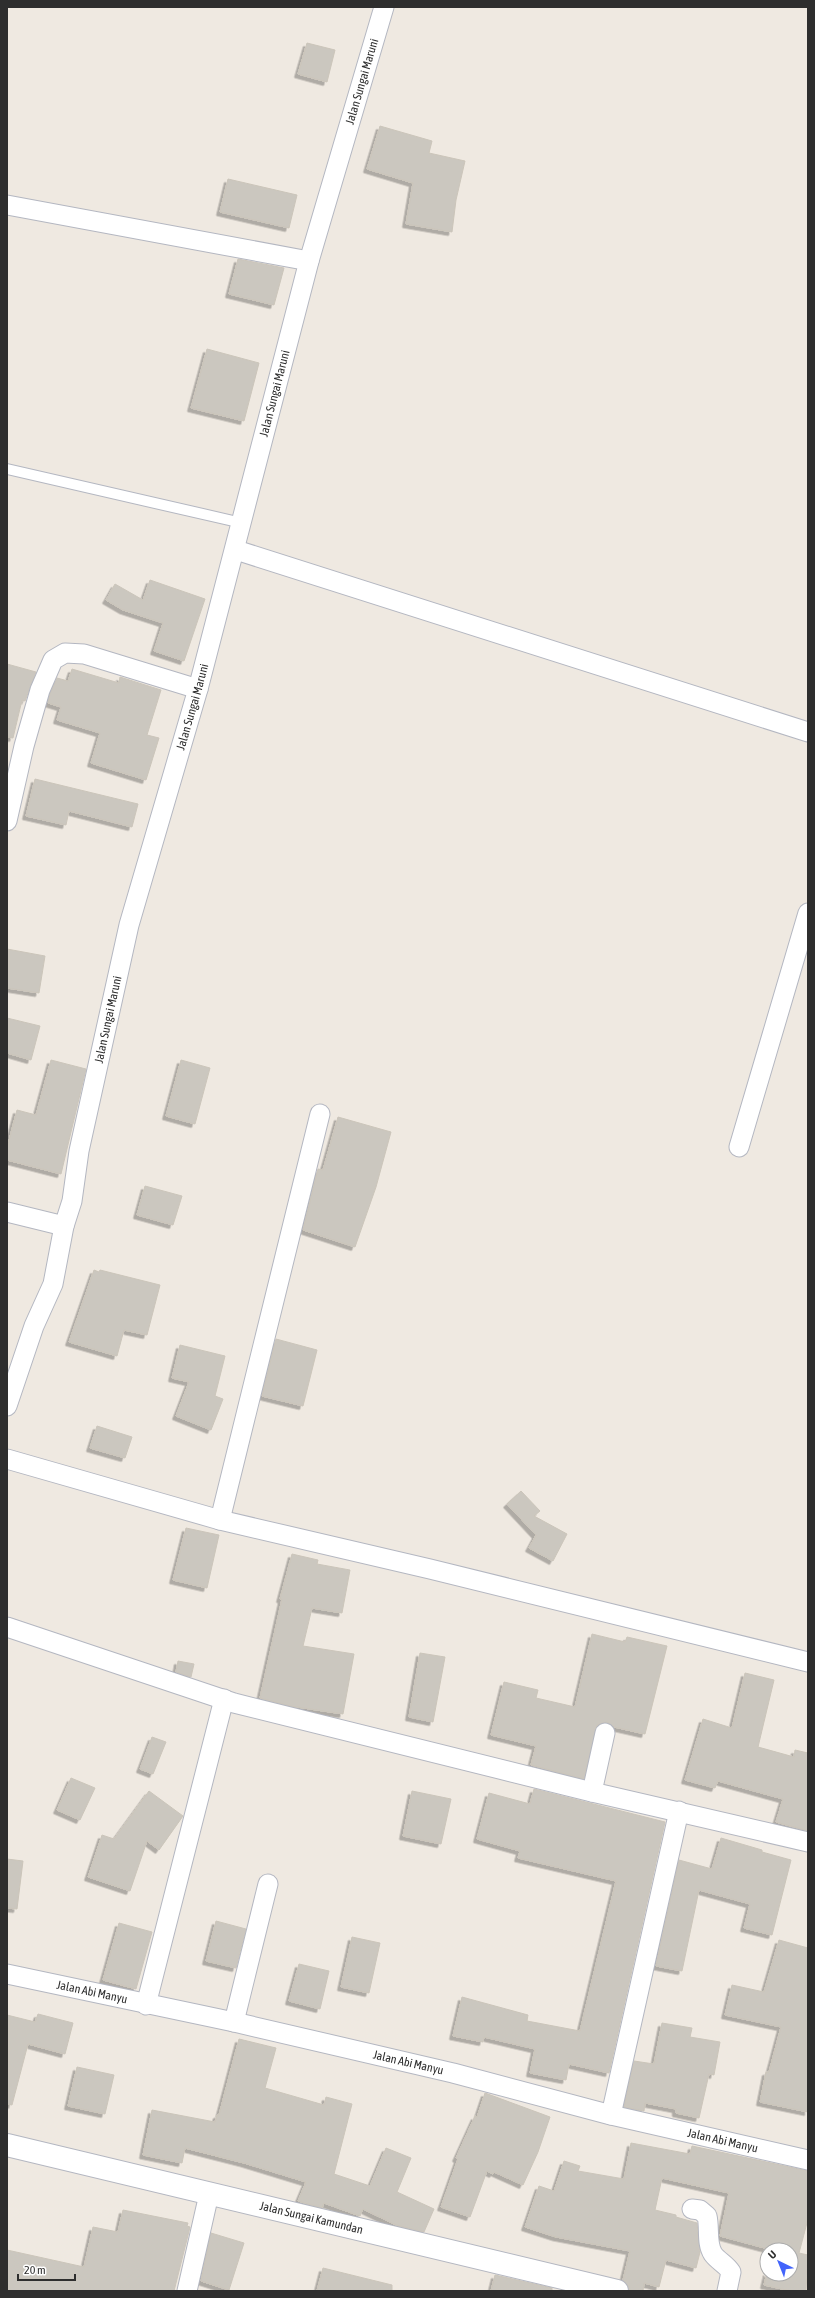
<svg xmlns="http://www.w3.org/2000/svg" width="815" height="2298" viewBox="0 0 815 2298" font-family="'Asap Condensed',sans-serif">
<style>
.building{fill:#cbc7bf;stroke:#cbc5ba;filter:url(#shadow)}
.lines{fill:none;stroke-linecap:round;stroke-linejoin:round}
.service-casing{stroke:#b4b7c1;stroke-width:12}
.minor-casing{stroke:#b4b7c1;stroke-width:21}
.secondary-casing{stroke:#b4b7c1;stroke-width:24}
.service{stroke:#fff;stroke-width:10}
.minor{stroke:#fff;stroke-width:19}
.secondary{stroke:#fff;stroke-width:22}
.labels{text-anchor:middle;stroke-width:3;stroke-linejoin:round;paint-order:stroke}
.street-label{font-size:12px;fill:#2e2e2e;stroke:#fff}
</style>
<defs>
<filter id="shadow"><feDropShadow dx="-3.5" dy="3.5" stdDeviation="0" flood-color="#0004"/></filter>
</defs>
<rect width="100%" height="100%" fill="#efe9e1"/>
<path class="building" d="M307,43L335,50L327,82L298,74Z
M380,126L432,141L429,153L465,161L456,200L452,232L406,224L413,183L367,169Z
M228,179L297,195L289,228L220,212Z
M238,259L284,268L274,305L229,294Z
M207,349L259,363L244,421L191,408Z
M150,580L205,599L184,661L154,651L163,623L123,610L106,600L115,584L143,600Z
M7,664L36,672L25,701L22,700L13,738L7,737Z
M72,669L119,683L120,677L161,690L147,735L159,738L146,780L91,763L100,733L57,720L61,707L48,703L50,694L57,678L68,681Z
M35,779L138,804L132,827L69,811L66,825L26,816Z
M7,949L45,956L39,993L7,988Z
M7,1018L40,1026L31,1060L7,1053Z
M51,1060L86,1069L61,1174L7,1160V1148L17,1110L36,1115Z
M181,1060L210,1068L195,1124L166,1116Z
M338,1117L391,1132L376,1187L355,1247L303,1230L318,1169L323,1170Z
M145,1186L182,1196L173,1225L137,1215Z
M94,1270L99,1272L100,1270L160,1285L147,1335L124,1330L117,1356L69,1342Z
M276,1339L317,1350L303,1406L262,1396Z
M180,1345L225,1356L215,1396L223,1399L211,1430L176,1416L189,1382L172,1378Z
M97,1426L132,1437L125,1458L90,1448Z
M521,1491L540,1511L534,1516L567,1534L553,1561L529,1548L536,1535L507,1504Z
M186,1528L219,1535L207,1588L173,1580Z
M292,1554L318,1560L317,1564L350,1570L342,1613L312,1608L303,1646L354,1654L343,1714L290,1706L260,1698L282,1599H280Z
M592,1634L625,1642L627,1637L667,1646L645,1734L614,1727L607,1722L597,1725L584,1779L531,1765L536,1746L491,1735L504,1682L538,1690L536,1698L575,1707Z
M420,1653L445,1657L433,1722L409,1717Z
M178,1661L194,1664L191,1677L176,1672Z
M745,1673L774,1680L758,1747L794,1757L795,1750L808,1753V1831L776,1822L783,1799L718,1781L715,1788L685,1780L703,1719L732,1728Z
M152,1737L166,1742L153,1774L140,1769Z
M71,1778L95,1788L80,1820L57,1810Z
M534,1789L665,1822L609,2073L569,2064L566,2080L530,2073L535,2049L484,2037L483,2042L453,2036L462,1997L528,2015L527,2021L580,2031L616,1881L518,1858L520,1851L477,1839L489,1793L530,1804Z
M149,1791L183,1816L159,1850L147,1841L130,1891L88,1877L102,1835L114,1839Z
M412,1791L451,1799L441,1844L403,1836Z
M721,1838L762,1850V1852L791,1860L772,1935L744,1928L750,1904L699,1890L682,1971L656,1966L679,1860L712,1869Z
M7,1859L23,1861L17,1909L7,1908Z
M216,1921L246,1929L236,1968L206,1961Z
M119,1923L152,1932L136,1989L103,1980Z
M352,1937L380,1943L369,1993L341,1987Z
M779,1940L808,1948V2112L760,2102L766,2072H769L781,2027L725,2015L732,1985L764,1992Z
M299,1964L329,1971L320,2009L289,2001Z
M38,2014L73,2023L65,2054L28,2044L12,2105L7,2104V2015L35,2022Z
M662,2023L692,2028L690,2037L720,2042L714,2075L709,2074L699,2118L676,2113V2109L645,2103L644,2111L624,2107L634,2061L654,2064Z
M239,2039L276,2048L265,2088L324,2105L326,2097L352,2104L334,2174L370,2186L386,2148L411,2158L397,2192L434,2209L424,2232L396,2225L363,2209L360,2216L324,2203L322,2208L301,2202L298,2201L306,2182L244,2163L185,2148L182,2163L143,2155L152,2110L215,2122L217,2115H219Z
M77,2067L114,2075L105,2114L68,2106Z
M485,2093L550,2117L538,2152L523,2185L494,2172L493,2174L487,2171L470,2217L441,2207L458,2159L456,2158L475,2116L477,2117Z
M631,2143L690,2154L692,2146L808,2171V2219L799,2253L808,2255L806,2291H791L764,2285L767,2272V2274H791V2250H772L720,2236L729,2193L662,2178L655,2210L676,2215V2217L697,2223L700,2252L696,2268L666,2260L659,2287L644,2283L643,2291H629V2287L623,2280L630,2251L556,2237L525,2227L539,2186L554,2191L564,2161L580,2166L578,2171L624,2179Z
M123,2210L188,2223L187,2226L190,2227L174,2291H7V2250L84,2267L93,2227L118,2232Z
M211,2233L244,2243L229,2290L201,2281Z
M323,2268L392,2285V2291H317Z
M495,2275L552,2288V2291H491Z"/>
<g class="lines">
<g class="service-casing">
<path id="service" d="M7,469L242,523"/>
</g>
<g class="minor-casing">
<g id="minor">
<path d="M7,205L309,261"/>
<path d="M236,550L808,732"/>
<path d="M7,821L24,746L40,690L53,660L65,653L84,654L198,689"/>
<path d="M739,1147L808,913"/>
<path d="M7,1212L64,1226"/>
<path id="s1" d="M7,1406L34,1326L53,1284L64,1226L72,1201L79,1151L129,925L198,689L309,261L384,7"/>
<path d="M7,1459L220,1520L430,1569L808,1662"/>
<path d="M220,1520L320,1114"/>
<path d="M7,1627L234,1703L592,1792"/>
<path d="M605,1733L592,1792L808,1842"/>
<path id="s2" d="M7,1974L234,2022L453,2073L611,2115L808,2160"/>
<path d="M146,2005L224,1699"/>
<path d="M234,2022L268,1884"/>
<path d="M611,2115L679,1811"/>
<path d="M692,2209L700,2210L707,2216C710,2228 706,2243 713,2254C718,2261 726,2264 731,2272L727,2291"/>
<path d="M187,2291L209,2194"/>
</g>
</g>
<g class="secondary-casing">
<g id="secondary">
<path id="s3" d="M7,2145L617,2291"/>
</g>
</g>
<use href="#service" class="service"/>
<use href="#minor" class="minor"/>
<use href="#secondary" class="secondary"/>
</g>
<g class="labels">
<g class="street-label">
<text dy="4" stroke="none"><textPath href="#s1" startOffset="1373">Jalan Sungai Maruni</textPath></text>
<text dy="4" stroke="none"><textPath href="#s1" startOffset="1049">Jalan Sungai Maruni</textPath></text>
<text dy="4" stroke="none"><textPath href="#s1" startOffset="725">Jalan Sungai Maruni</textPath></text>
<text dy="4" stroke="none"><textPath href="#s1" startOffset="401">Jalan Sungai Maruni</textPath></text>
<text dy="4" stroke="none"><textPath href="#s2" startOffset="87">Jalan Abi Manyu</textPath></text>
<text dy="4" stroke="none"><textPath href="#s2" startOffset="411">Jalan Abi Manyu</textPath></text>
<text dy="4" stroke="none"><textPath href="#s2" startOffset="735">Jalan Abi Manyu</textPath></text>
<text dy="4" stroke="none"><textPath href="#s3" startOffset="313">Jalan Sungai Kamundan</textPath></text>
</g>
</g>
<rect width="815" height="2298" fill="none" stroke="#2e2e2e" stroke-width="16"/>
<g transform="translate(779 2262) rotate(317)"><circle r="19" fill="#ffffff" stroke="#ababab"/>
<path d="M0-3L7 15L0 10L-7 15Z" fill="#4264fb"/>
<text y="-6" font-size="11" font-weight="bold" text-anchor="middle" fill="#2e2e2e">U</text>
</g>
<path d="M18 2274v6h57v-6" fill="none" stroke="#2e2e2e" stroke-width="2"/>
<text x="24" y="2274" font-size="12" fill="#2e2e2e" stroke="#ffffff" stroke-width="3" paint-order="stroke">20 m</text>
</svg>
